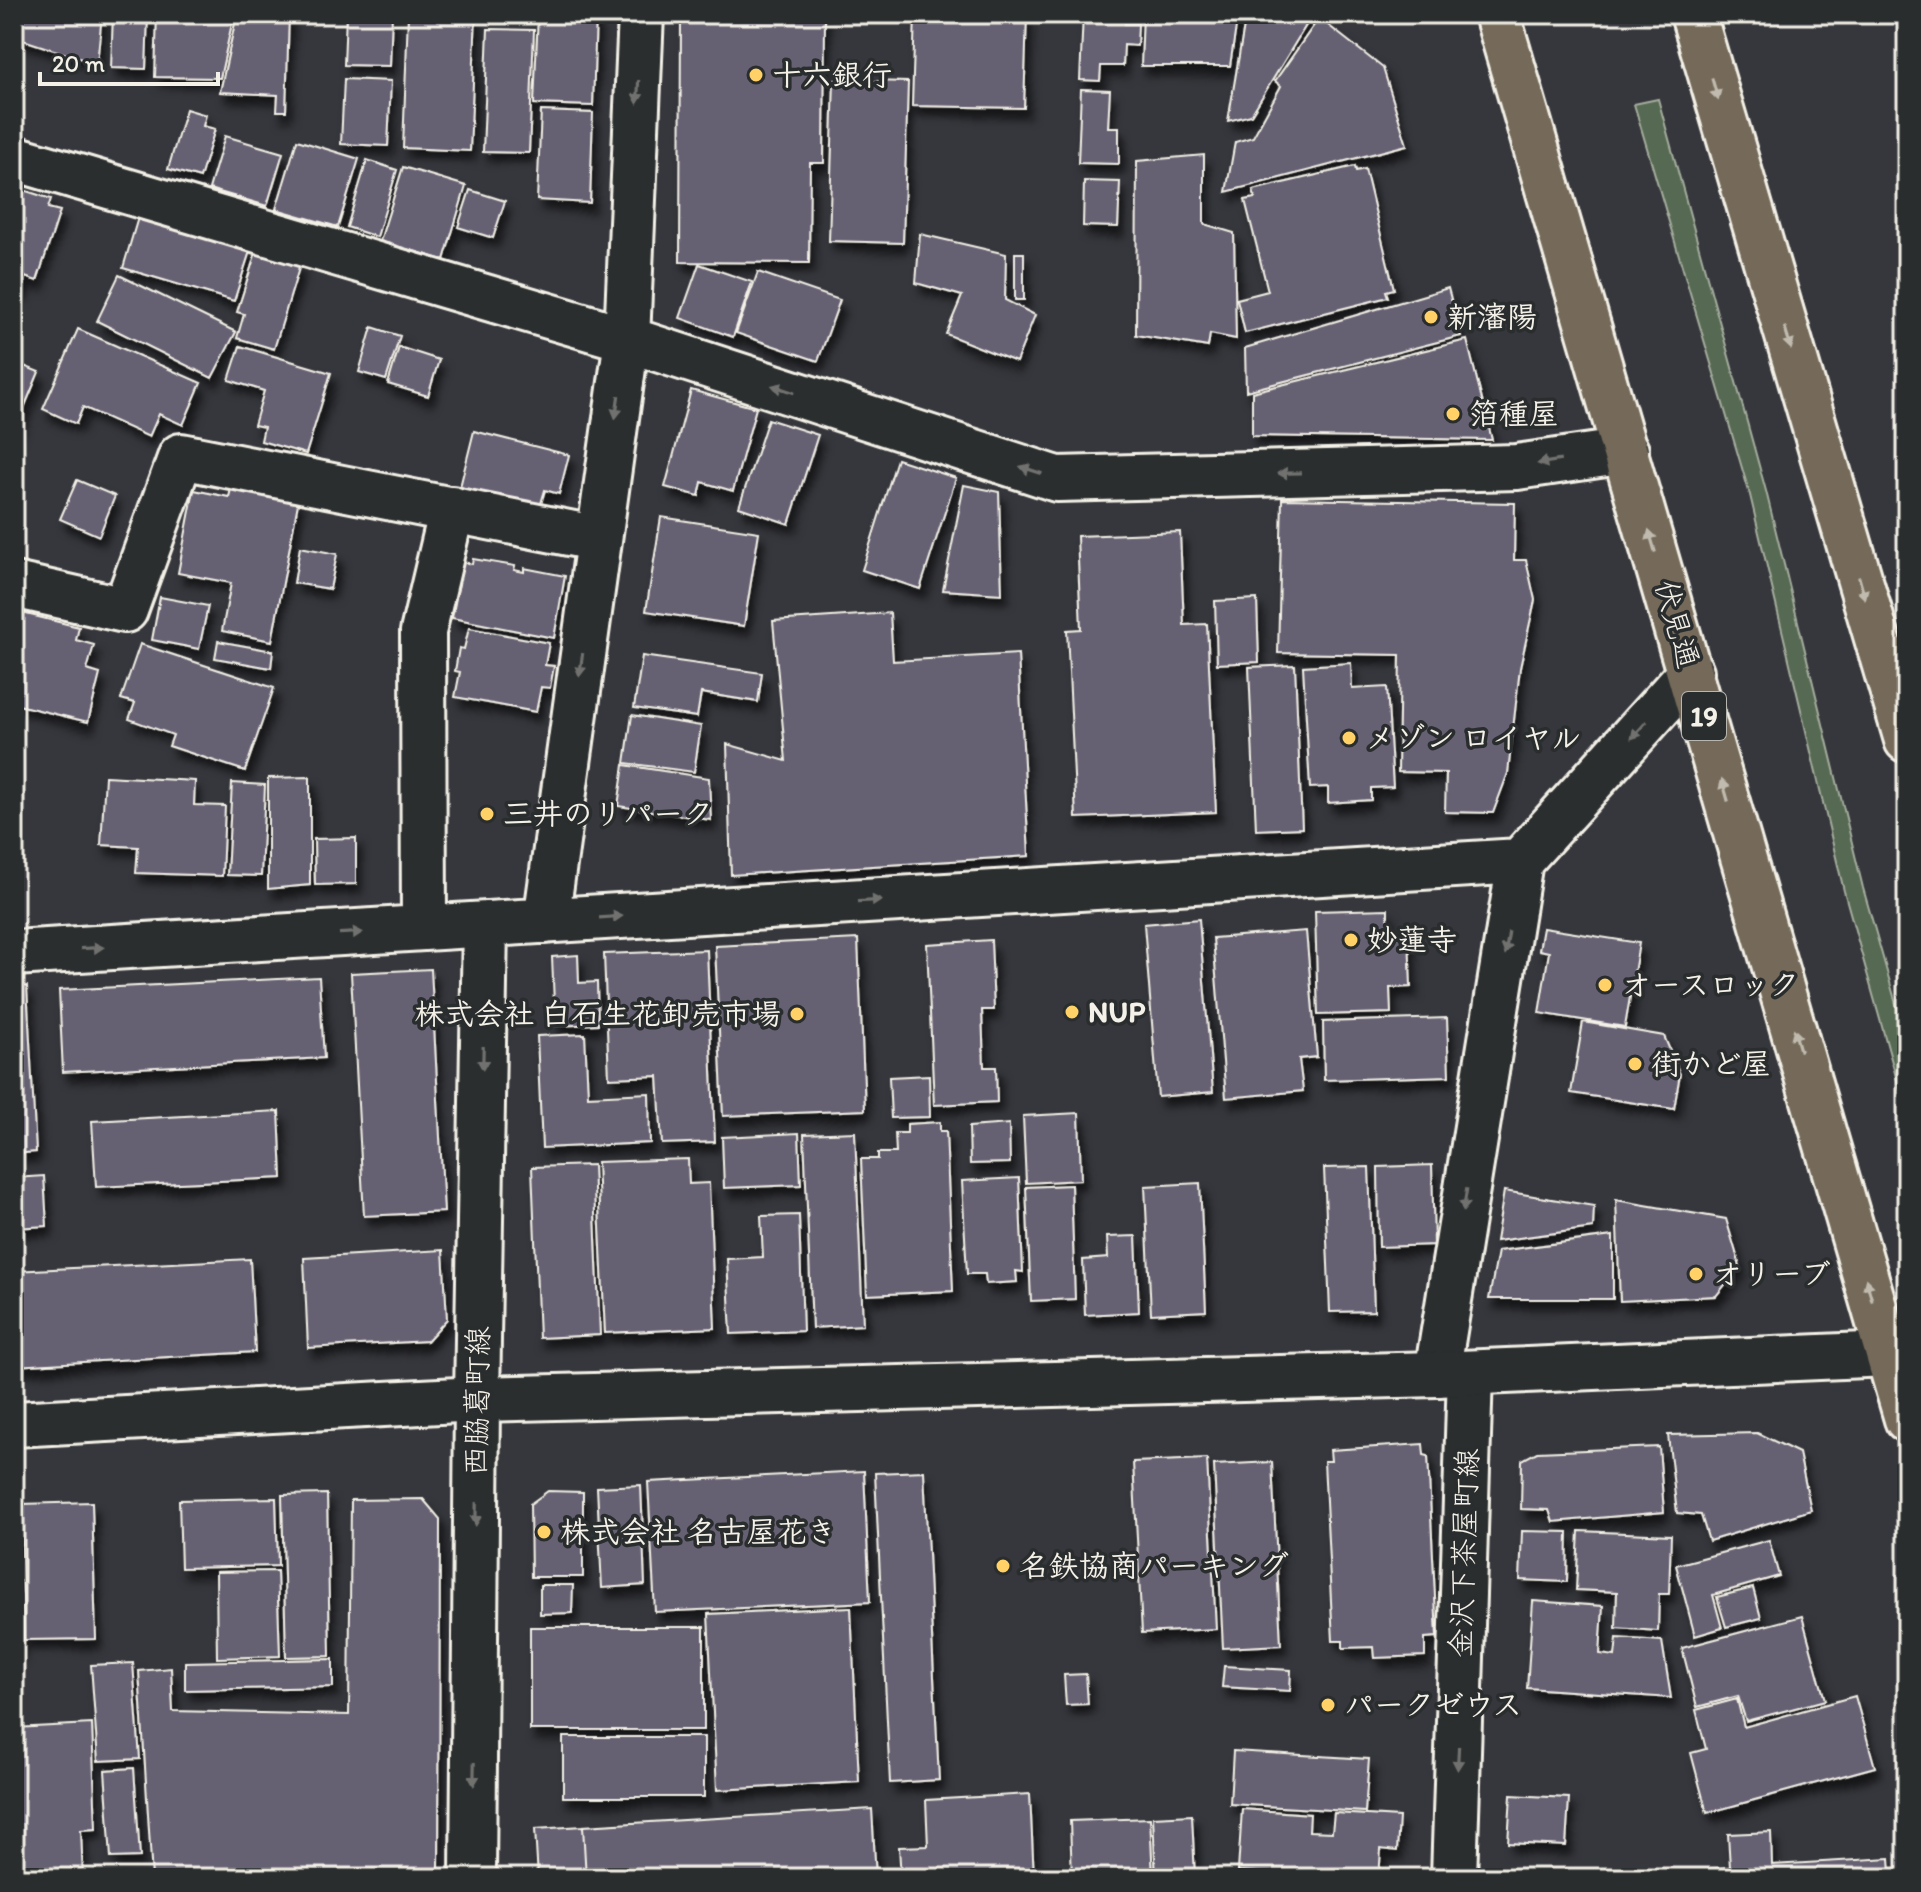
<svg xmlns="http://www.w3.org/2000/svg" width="1921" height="1892" viewBox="0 0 1921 1892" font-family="Itim,'Klee One',sans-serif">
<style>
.green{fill:#566953;stroke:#a5ad9e;stroke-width:2}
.building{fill:#666173;stroke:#f4f1e8;stroke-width:2;filter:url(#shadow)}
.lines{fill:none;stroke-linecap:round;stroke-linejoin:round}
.street-casing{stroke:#f4f1e8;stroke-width:50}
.secondary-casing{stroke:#f4f1e8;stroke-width:50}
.highway-casing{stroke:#f4f1e8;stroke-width:50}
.street{stroke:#2a2d2e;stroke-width:44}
.secondary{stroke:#2a2d2e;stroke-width:44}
.highway{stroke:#746a5a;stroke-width:44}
.oneway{fill:#c1bbaf}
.oneway2{fill:#71726f}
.poi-dot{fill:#ffd166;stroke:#2a2d2e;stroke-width:3}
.labels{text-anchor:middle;stroke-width:7;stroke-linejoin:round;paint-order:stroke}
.shield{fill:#2a2d2e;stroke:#b7b6b0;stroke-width:2}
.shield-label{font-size:28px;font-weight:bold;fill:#f4f1e8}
.poi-label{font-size:30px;font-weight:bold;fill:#f4f1e8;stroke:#2a2d2e;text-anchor:start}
.street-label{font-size:30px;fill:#f4f1e8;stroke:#2a2d2e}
</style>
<defs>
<filter id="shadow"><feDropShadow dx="5" dy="9" stdDeviation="4" flood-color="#0009"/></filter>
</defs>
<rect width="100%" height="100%" fill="#36373c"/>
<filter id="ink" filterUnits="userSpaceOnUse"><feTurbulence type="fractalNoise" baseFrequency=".0125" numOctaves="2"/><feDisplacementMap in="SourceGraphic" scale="16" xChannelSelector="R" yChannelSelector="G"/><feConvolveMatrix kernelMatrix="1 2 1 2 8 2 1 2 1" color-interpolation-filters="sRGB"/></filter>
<g filter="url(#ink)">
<path class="green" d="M1658,99L1766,491L1863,888L1907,1042V1116L1844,891L1750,495L1634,104Z"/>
<path class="building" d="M14,14H102L97,64L14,37Z
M113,14H148L146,69L111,68Z
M157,14H234L220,78L155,77Z
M237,14H289L286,111H277L278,95L220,92Z
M346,14H392L390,66L344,65Z
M408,14H476L470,151L403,148Z
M538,14H596L593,106L534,104Z
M681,14H825L824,163H810L809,263L680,262Z
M915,14H1027L1024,108L912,106Z
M1083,14H1125V24H1138L1137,46L1124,45L1123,66H1101L1100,81L1080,80Z
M1143,14H1238L1230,66H1141Z
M1246,14H1313L1251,115L1228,121Z
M1319,18L1383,68L1407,145L1226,192L1235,142L1253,137L1281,86L1275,81Z
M488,29L534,30L529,153L483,152Z
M344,79L391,81L388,146L341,144Z
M834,80L908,82L903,243L829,241Z
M1081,89L1110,90L1108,127H1119V164L1078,163Z
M186,109L206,115L203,126L215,129L200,178L168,169Z
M541,111L593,113L590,203L537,200Z
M225,136L283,153L267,206L209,189Z
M297,140L359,159L338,227L276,209Z
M1204,155V224L1234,233L1236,339L1210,334L1208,347L1136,335L1137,161Z
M367,160L397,170L377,237L347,227Z
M1355,166L1356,171L1365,169L1394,289L1386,291L1388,297L1245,333L1237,299L1268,291L1245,200L1255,198L1253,190Z
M403,167L466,186L444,260L380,241Z
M1084,181L1120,182L1118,227L1083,226Z
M14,187L51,199L48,208L60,211L37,281L25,277L21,291L14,289Z
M470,190L505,201L493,238L458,227Z
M139,214L251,248L234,301L123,268Z
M920,234L1006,254L1005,300L1035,315L1016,362L946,334L962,296L916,283Z
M256,252L300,265L274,349L237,338L244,314L237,312Z
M1015,253H1024V300H1015Z
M699,264L752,282L733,337L680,318Z
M758,272L840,300L818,361L736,333Z
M119,275L236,332L212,378L97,321Z
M1448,288L1461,336L1246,391L1245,348Z
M372,327L400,336L386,380L359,372Z
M78,329L201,383L183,425L159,414L149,437L83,407L76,424L43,409Z
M1467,340L1492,440L1252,436V392Z
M240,346L331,373L306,454L261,441L264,427L254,425L264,391L229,380Z
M399,347L439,360L428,396L388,384Z
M14,362L39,372L14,432Z
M691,390L756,408L733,491L702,482L699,496L665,487Z
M768,419L818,435L789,524L739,507Z
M474,431L569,455L559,494L545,490L540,507L460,487Z
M897,459L956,478L920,589L862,570Z
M77,480L115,496L99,536L60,519Z
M232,485L299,498L272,641L222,631L231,583L178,573L194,490L229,497Z
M964,485L999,492L1002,594L943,590Z
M1282,499L1515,503L1514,560H1526L1535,600L1520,668L1508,773L1493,813L1445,812L1446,773L1398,772L1400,655L1278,653Z
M661,517L759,532L744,626L646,611Z
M1180,532L1184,625L1207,624L1216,812L1076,818L1067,630L1081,629L1077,536Z
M300,547L337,554L330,589L294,583Z
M473,559L515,566L514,570L524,572V568L565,576L554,638L452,618L463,562L472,564Z
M160,597L208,606L199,649L152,640Z
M1257,599L1259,662L1217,664L1215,601Z
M14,611L79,627L76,640L94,645L87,670L100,674L88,722L14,704V681L18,665L14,664Z
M890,613L893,661L1018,654L1029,856L731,875L727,744L786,761L773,621Z
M469,628L549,643L545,665L554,666L550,688L541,687L536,712L455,697L460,672L455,671L459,648L464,649Z
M218,641L273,651L271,668L215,658Z
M140,644L274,688L245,771L169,746L173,735L129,719L135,703L121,699Z
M642,656L762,673L758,702L701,693L697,717L634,708Z
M1351,663L1352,689L1387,687L1393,787L1371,788V800L1328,803V787L1310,788L1303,666Z
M1295,665L1302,828L1256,830L1249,667Z
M632,715L701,726L694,772L625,763Z
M624,765L709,778L711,820L618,806Z
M105,776L195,781L194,805L225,806L222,876L136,873L138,847L101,845Z
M310,777V885L268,889V778Z
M232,783L265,785L261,876L227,875Z
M356,838V884L315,885L314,839Z
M1388,909V937L1409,936L1411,987L1390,988L1391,1013L1318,1015L1315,911Z
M1199,919L1213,1092L1158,1097L1144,924Z
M1543,928L1639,943L1625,1027L1539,1013L1549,952L1539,950Z
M1306,931L1317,1057L1299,1059L1303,1091L1226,1098L1213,938Z
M858,939L865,1110L723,1116L715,946Z
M991,940L994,1010H982L984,1067H996L997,1102L934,1105L927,944Z
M707,950L715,1142L662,1144L658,1076L609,1078L604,954Z
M578,955L579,983L597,982L598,1024L555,1026L552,957Z
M431,969L444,1212L364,1216L351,973Z
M319,977L324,1058L63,1072L59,990Z
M27,986L36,1152L14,1154V987Z
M1447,1018L1449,1076L1324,1080L1323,1022Z
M1583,1022L1664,1036L1680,1074L1674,1109L1571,1093Z
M585,1034L588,1096L649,1093L650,1143L542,1148L537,1036Z
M929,1075L930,1117L891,1118L889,1077Z
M279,1111L282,1178L96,1187L92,1121Z
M1079,1113L1081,1180L1026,1183L1023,1116Z
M940,1122V1131H946L953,1291L867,1295L861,1159H878V1153H896L895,1133H907V1124Z
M1009,1124L1010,1163L970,1164L969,1127Z
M855,1132L863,1325L812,1328L804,1134Z
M799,1133L801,1185L724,1188L722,1137Z
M688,1159L689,1184L709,1183L715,1328L605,1333L597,1162Z
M593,1165L600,1335L539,1338L532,1167Z
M1432,1165L1434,1245L1379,1247L1378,1167Z
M1369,1167L1374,1311L1330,1312L1324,1168Z
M44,1176L47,1226L14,1228V1178Z
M1019,1178L1023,1272L1016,1271L1017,1282L986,1284L985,1274H967L962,1181Z
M1200,1183L1206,1311L1151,1314L1145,1186Z
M1071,1185L1075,1299L1031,1301L1026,1187Z
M1504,1191L1594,1206L1593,1228L1496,1241Z
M1616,1200L1726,1219L1740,1266L1716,1296L1620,1301Z
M799,1215L803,1331L731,1334L727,1259L763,1257L761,1216Z
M1136,1236L1139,1312L1085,1315L1083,1260L1108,1258L1107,1237Z
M1613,1236V1299H1489L1498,1251Z
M443,1250L447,1319L427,1341L308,1348L304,1258Z
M250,1259L255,1352L14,1366V1271Z
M1757,1433L1799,1453L1811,1510L1709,1541L1701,1515L1677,1513L1668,1435Z
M1423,1444L1424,1455L1428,1456L1437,1637L1425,1638V1656L1375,1658L1374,1647L1343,1648V1641H1333L1324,1461H1331L1330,1450Z
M1659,1447L1664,1512L1553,1522L1549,1510L1521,1509L1522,1460L1537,1452Z
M1207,1459L1216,1629L1142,1633L1133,1462Z
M1272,1462L1281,1645L1223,1648L1214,1465Z
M864,1471L870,1602L655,1612L648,1482Z
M924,1471L939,1780L890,1783L875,1473Z
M641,1485L645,1585L602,1588L597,1487Z
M548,1491L583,1492V1577H531L530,1504Z
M327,1494L330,1656L286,1657L282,1495Z
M276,1498L278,1566L181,1568L179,1500Z
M423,1499L440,1519L439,1878H152L139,1671L171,1668L173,1711L349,1715L351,1500Z
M92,1502L96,1639L24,1640L21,1504Z
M14,1509H17L20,1652H14Z
M1522,1531L1568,1532L1567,1582L1520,1580Z
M1579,1531L1671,1535L1669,1594H1659L1658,1631L1616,1628L1617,1592L1576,1590Z
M1769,1540L1779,1576L1713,1595L1722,1628L1695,1636L1676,1565Z
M277,1571L280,1656L217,1658L216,1572Z
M540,1585H573L572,1613L540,1614Z
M1753,1588L1761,1618L1726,1627L1717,1597Z
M1533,1601L1603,1606L1600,1654L1615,1656L1617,1638L1662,1641L1671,1698L1527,1688Z
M851,1607L859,1782L717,1790L708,1614Z
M1802,1616L1825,1700L1746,1721L1738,1696L1697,1707L1682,1648Z
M530,1627H704V1730H530Z
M333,1659V1687L185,1690V1662Z
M133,1663L140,1759L98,1761L91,1665Z
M1224,1666L1291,1670L1290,1691L1222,1687Z
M1086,1674L1088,1704L1066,1705L1064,1675Z
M1855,1696L1875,1767L1707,1813L1691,1753L1706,1749L1696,1710L1737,1699L1744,1727Z
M92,1724L96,1829L81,1830L83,1878H14V1728Z
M563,1737H704V1797H563Z
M1233,1751L1369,1759L1365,1812L1230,1804Z
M134,1768L140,1857L111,1858L105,1770Z
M1030,1794L1034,1878H901L899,1847L928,1846L926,1800Z
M1511,1795L1569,1798L1566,1846L1508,1843Z
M872,1809L876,1878H586L583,1826Z
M1242,1809L1310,1814L1309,1831L1332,1832L1334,1813L1399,1817L1397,1851L1381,1849L1379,1878L1238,1871Z
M1192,1815L1195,1878H1156L1153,1817Z
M1150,1818L1153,1878H1072L1070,1821Z
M583,1826L586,1878H538L535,1829Z
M1771,1832L1772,1865L1890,1858L1891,1872H1900V1878H1711V1869L1730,1867L1728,1834Z"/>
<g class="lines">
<g class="street-casing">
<path id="street" d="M14,158L627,339L1057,479L1517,467L1626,451
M14,585L125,610L181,456L599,539
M546,921L627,339L641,14
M424,928L423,632L452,509
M14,953L1520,861
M1437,1374L1520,861L1691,672
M473,1878L477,1399L485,924
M1454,1878L1470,1373"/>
</g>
<g class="secondary-casing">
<path id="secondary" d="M14,1424L477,1399L1437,1374L1888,1354"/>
</g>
<g class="highway-casing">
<path id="highway" d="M1497,14L1907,1419
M1693,14L1907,740"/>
</g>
<use href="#street" class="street"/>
<use href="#secondary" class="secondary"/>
<use href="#highway" class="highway"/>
</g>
<defs><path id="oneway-solid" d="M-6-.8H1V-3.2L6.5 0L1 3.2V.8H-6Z" transform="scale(2)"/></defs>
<g class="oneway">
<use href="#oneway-solid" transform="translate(1715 89) rotate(74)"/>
<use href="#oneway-solid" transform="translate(1788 338) rotate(74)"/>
<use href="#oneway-solid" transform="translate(1652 541) rotate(-106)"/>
<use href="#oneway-solid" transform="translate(1862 588) rotate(74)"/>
<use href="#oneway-solid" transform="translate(1725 790) rotate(-106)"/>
<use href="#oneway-solid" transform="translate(1797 1040) rotate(-106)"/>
<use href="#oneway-solid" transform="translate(1869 1290) rotate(-106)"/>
</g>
<g class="oneway2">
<use href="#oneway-solid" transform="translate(638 92) rotate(93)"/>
<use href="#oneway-solid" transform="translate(783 389) rotate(-162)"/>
<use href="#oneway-solid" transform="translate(617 407) rotate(98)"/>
<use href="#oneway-solid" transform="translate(1549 462) rotate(171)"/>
<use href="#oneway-solid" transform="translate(1031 470) rotate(-162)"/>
<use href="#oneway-solid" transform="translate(1289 473) rotate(179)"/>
<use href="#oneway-solid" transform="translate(581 665) rotate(98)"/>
<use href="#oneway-solid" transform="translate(1639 730) rotate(132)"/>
<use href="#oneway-solid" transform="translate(870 901) rotate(-3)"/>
<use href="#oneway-solid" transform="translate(611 917) rotate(-4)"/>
<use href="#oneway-solid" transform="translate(351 933) rotate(-3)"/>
<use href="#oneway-solid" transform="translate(1507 943) rotate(99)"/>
<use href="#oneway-solid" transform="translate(92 948) rotate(-3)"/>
<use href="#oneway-solid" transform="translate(483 1058) rotate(91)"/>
<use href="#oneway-solid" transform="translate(1465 1200) rotate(99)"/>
<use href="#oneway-solid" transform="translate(476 1514) rotate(91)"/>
<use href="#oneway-solid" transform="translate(1458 1758) rotate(93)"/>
<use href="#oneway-solid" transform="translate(474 1774) rotate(91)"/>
</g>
</g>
<g class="poi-dot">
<circle cx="756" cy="75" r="8"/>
<circle cx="1431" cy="317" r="8"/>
<circle cx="1453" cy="414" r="8"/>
<circle cx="1349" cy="738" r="8"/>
<circle cx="487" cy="814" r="8"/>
<circle cx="1351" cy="940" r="8"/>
<circle cx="1605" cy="985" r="8"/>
<circle cx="1072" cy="1012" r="8"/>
<circle cx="797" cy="1014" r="8"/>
<circle cx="1635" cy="1064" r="8"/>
<circle cx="1696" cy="1274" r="8"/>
<circle cx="544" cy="1532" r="8"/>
<circle cx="1003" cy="1566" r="8"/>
<circle cx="1328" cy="1705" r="8"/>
</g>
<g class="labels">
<rect class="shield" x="1682" y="692" width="44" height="48" rx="6"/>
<g class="shield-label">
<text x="1704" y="726">19</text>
</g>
<g class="poi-label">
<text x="772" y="85">十六銀行</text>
<text x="1447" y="327">新瀋陽</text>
<text x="1469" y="424">箔種屋</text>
<text x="1365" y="748">メゾン ロイヤル</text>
<text x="503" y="824">三井のリパーク</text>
<text x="1367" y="950">妙蓮寺</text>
<text x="1621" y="995">オースロック</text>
<text x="1088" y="1022">NUP</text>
<text x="781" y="1024" text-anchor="end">株式会社 白石生花卸売市場</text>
<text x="1651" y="1074">街かど屋</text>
<text x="1712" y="1284">オリーブ</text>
<text x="560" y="1542">株式会社 名古屋花き</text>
<text x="1019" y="1576">名鉄協商パーキング</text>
<text x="1344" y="1715">パークゼウス</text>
</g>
<g class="street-label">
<text transform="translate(1677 624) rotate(74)" y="10">伏見通</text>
<text transform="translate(477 1401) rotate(-89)" y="10">西脇葛町線</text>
<text transform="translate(1464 1553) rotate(-88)" y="10">金沢下茶屋町線</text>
</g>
</g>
<rect width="1921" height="1892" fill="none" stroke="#2a2d2e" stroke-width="48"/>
<rect x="24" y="24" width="1873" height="1844" fill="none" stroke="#f4f1e8" stroke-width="3" filter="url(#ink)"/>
<path d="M40 72v12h178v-12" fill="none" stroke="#f4f1e8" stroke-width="4"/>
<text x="52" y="72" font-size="24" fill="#f4f1e8" stroke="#2a2d2e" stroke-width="6" paint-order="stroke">20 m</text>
</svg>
